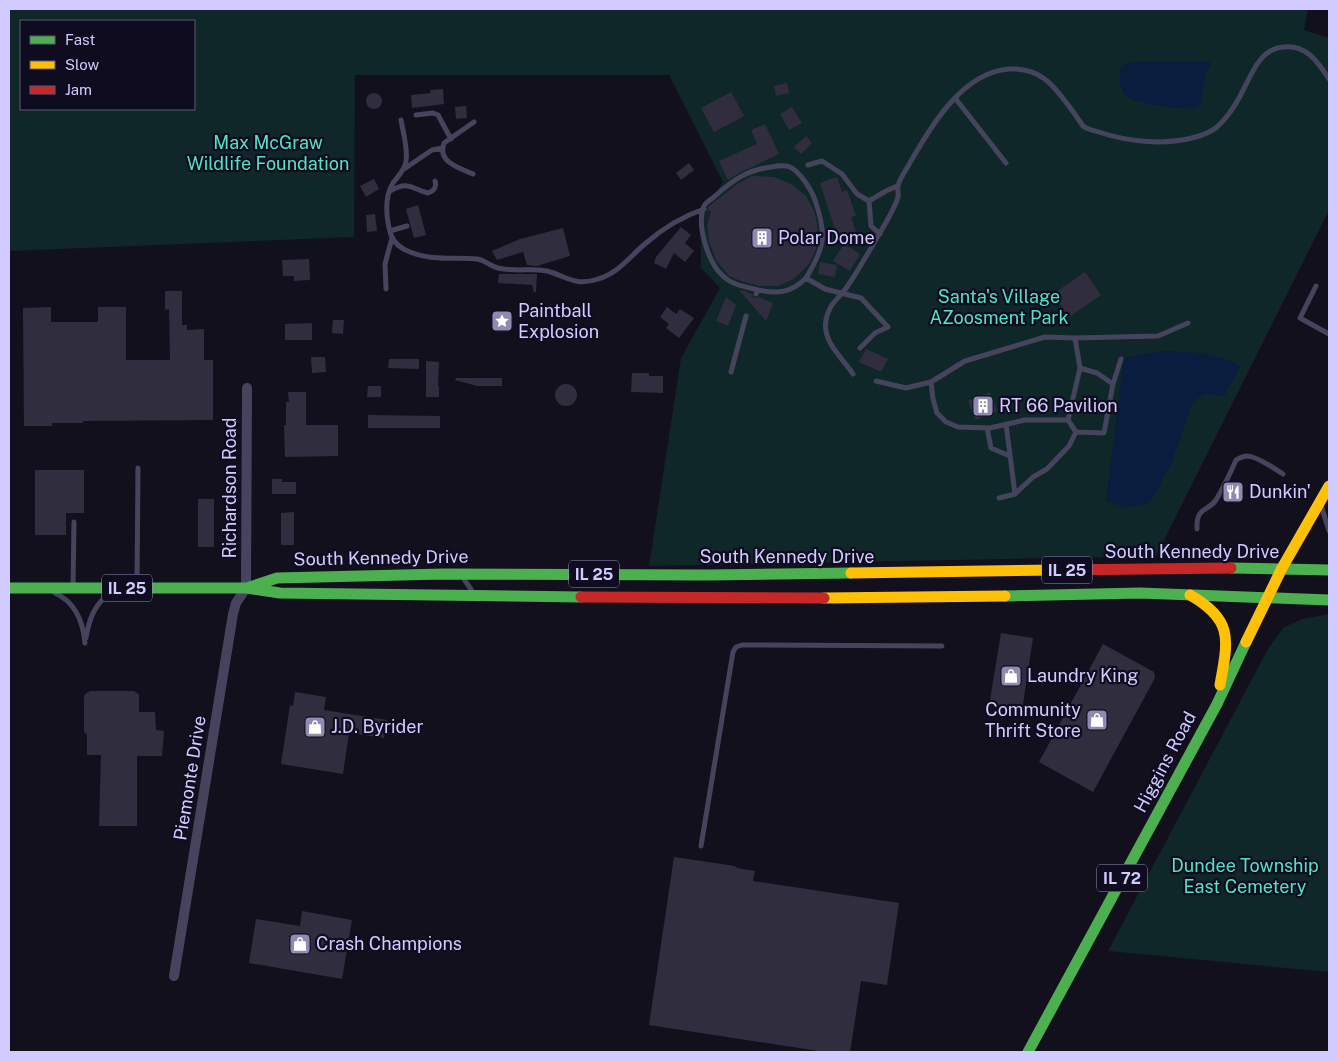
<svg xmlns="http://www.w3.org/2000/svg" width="1338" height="1061" viewBox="0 0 1338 1061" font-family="'Public Sans',sans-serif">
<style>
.green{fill:#0f2728;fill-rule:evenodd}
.water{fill:#0a1d3f}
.building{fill:#302e3e}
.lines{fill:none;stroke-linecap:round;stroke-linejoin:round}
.lane{stroke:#46445d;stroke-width:5}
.street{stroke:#46445d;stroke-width:10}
.fast{stroke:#4caf50;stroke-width:11}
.slow{stroke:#ffc107;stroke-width:11}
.jam{stroke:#c62828;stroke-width:11}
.labels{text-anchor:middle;stroke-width:4.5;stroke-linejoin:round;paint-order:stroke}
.shield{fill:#0f0c20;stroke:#9792bc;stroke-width:1}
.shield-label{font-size:16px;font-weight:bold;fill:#d1cbff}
.park-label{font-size:18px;fill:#52e4c0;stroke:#0f0c20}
.poi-label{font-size:18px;fill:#d1cbff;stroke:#0f0c20;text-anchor:start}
.street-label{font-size:18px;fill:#d1cbff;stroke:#0f0c20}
</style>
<rect width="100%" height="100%" fill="#12101c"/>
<path class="green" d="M9,9H1308L1304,30L1329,38V210L1156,556L649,566L681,358L720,288L701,268L700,218L723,182L669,75H355L354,237L9,251ZM21,21H194V109H21Z
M1329,614V972L1108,951L1269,647L1284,627L1303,619Z"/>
<path class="water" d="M1158,61H1209L1211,66L1207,69L1200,105C1198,106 1196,107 1193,108C1181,110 1133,104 1125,95C1118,87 1120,76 1121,66L1133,62Z
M1161,351C1190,352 1215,352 1241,366L1224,396L1204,394L1192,403L1172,462L1150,503L1127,508L1106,501L1124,358Z"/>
<path class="building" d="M787,83L789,93L776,96L774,86Z
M443,89L444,104L412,108L411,95L431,93L430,90Z
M731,92L744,116L714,132L701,108Z
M366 101a8 8 0 1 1 16 0a8 8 0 1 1-16 0Z
M466,106L467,118L456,119L455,107Z
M792,107L802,123L789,130L780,114Z
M765,124L779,154L739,173L728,180L719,161L757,144L751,130Z
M806,136L812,143L801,154L794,147Z
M689,163L694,170L681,180L676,173Z
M752,176L774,177L791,184L806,196L814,211L817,223L818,232L816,249L809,264L794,279L778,286H759L741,281L729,276L716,260L709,242L707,226L711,211L708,210V207L737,184Z
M837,177L842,192L847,190L856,216L851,217L856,232L838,238L820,183Z
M374,179L379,189L366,197L360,186Z
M418,205L426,235L414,238L406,209Z
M375,214L377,231L367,232L366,215Z
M681,227L691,235L685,243L694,251L685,262L674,253L666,269L654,263L656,257Z
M563,228L570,256L537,266L527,265L523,252L497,260L492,251L520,239Z
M846,245L860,254L850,271L833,261L842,247Z
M309,259L310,280L294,281V276H283L282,260Z
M820,262L837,265L835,277L818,274Z
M1085,272L1101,295L1069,317L1053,294Z
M499,274H537L536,292H534L532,285L498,283Z
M738,289L752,294L754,298L759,297L773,303L766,321Z
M165,291H182V325H187V330L204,329V360H213V420L83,421V423H52V426H24L23,308L51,307V322H98V307H126V360H170L169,309L165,310Z
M726,297L736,305L728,326L716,321Z
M667,307L676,314L680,309L694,318L679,338L666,328L669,324L660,317Z
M333,320H344L343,334L332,333Z
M312,323V340H285V324Z
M866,349L888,359L881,372L859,362Z
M311,357H325L326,372L312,373Z
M389,359H419V369L388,368Z
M426,361L439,362L438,386H439V397H426Z
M632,373H649V376H663V393L631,392Z
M456,378H502V386H477L455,380Z
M555 395a11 11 0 1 1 22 0a11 11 0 1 1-22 0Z
M368,386H381V397H367Z
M288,392H306V425H338V456L285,457L284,425H286V402H289Z
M990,392L997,411L976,420L968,401Z
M368,415L440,416V428H368Z
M35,470H84V513H66V535H35Z
M272,479H282V482H296V494H272Z
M198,499H214V547H198Z
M294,512V545H281V513Z
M1001,633L1033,638L1022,711L989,706Z
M1103,644L1154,672L1155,678L1093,792L1039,762Z
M90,691H134L137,693L139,695V712H155L156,730L164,731L162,756H137V826H99L101,755H87V735L84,732V698L85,694Z
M295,692L326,697L324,710L387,720L384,738L349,733L343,774L281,764L290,705L293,706Z
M674,857L735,866L737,868L755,871L753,881L899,903L887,985L861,981L850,1052H825L649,1025Z
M302,911L352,920L342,979L249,963L256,919L300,926Z"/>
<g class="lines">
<path class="lane" d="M955,98L1006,163
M416,115L433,113L438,115L451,139
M401,120C403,132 408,148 406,161C405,170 398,176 393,183C384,197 386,219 391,235C394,243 402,249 410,252C432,261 455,257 477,259C485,260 490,266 498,268C514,272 531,268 547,271C566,276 576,287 598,279C619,273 629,257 646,243C662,229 684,216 704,209
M808,165L822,161L842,174L857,194L869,201
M404,169L432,150L443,148
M473,174C459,168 437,162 444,143L474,122
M390,191C409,180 411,189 428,193C434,191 437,187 435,181
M869,201L871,226L880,234
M869,201L886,191L897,186
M390,231L407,226
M1316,286L1300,318L1329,334
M386,289L385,264L392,238
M758,290C746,287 732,285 723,276C708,263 696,224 704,206C706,202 712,199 715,196C733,180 747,170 771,167C776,166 785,165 790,167C800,172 811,189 815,200C827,235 825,247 806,278
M756,294L758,290C778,294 791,293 806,278L825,289L861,298L888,327L875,333L860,348
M1075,338L1080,368L1068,420L1076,432
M1080,368L1097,373L1113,384
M731,372L746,316
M853,374C842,357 822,342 826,320C829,303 838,300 847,287C858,271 868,253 878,236C884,226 895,208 898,197C899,193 897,189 898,186C900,177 907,169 911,161C931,126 963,72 1009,69C1043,67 1056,89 1074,113C1077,117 1080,122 1083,126C1088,130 1096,131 1102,133C1130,142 1163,145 1192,138C1200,136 1211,132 1217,127C1226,119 1233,109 1239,98C1250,79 1258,49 1283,47C1306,44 1318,62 1329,79
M876,381L906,388L931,382L965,361L1045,337L1075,338L1158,336L1188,323
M931,382L933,399L937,413L946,422L958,427L990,428L1025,420H1068
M1006,424L1015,494
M987,428L991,448L1010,456
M1076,432L1104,433L1113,384L1121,359
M999,498L1015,494L1033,477L1047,469L1069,446L1076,432
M1321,505L1329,531
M1197,529C1196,506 1208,512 1216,500C1223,488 1230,474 1236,460C1240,458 1243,456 1247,456C1257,456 1275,469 1283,474
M462,576L474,594
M137,585L138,468
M73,586L74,522
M55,593C75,602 83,621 85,643
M86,638C89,618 95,604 111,592
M701,846L733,652L736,647L742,645L942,646"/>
<path class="street" d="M174,976L233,614L236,603L246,588L247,388"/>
<path class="fast" d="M1231,568L1329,570
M250,587L277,578L444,574L709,575L851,573
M9,588H246L280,593L581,597
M1005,596L1140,593L1329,600
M1028,1052L1217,704L1246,642"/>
<path class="slow" d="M851,573L1057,570
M1190,595C1234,620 1228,640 1220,685
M824,598L1005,596
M1246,642L1282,568L1329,486"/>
<path class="jam" d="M1057,570L1231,568
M581,597L824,598"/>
</g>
<defs>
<g id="building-square" transform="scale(1.125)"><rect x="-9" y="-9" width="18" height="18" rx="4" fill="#8e8ab0" stroke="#0f0c20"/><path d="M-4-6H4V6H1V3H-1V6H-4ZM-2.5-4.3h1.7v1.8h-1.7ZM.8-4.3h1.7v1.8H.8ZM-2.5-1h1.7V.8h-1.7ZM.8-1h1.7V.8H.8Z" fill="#fff"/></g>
<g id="sight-square" transform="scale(1.125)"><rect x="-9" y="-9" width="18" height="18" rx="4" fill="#8e8ab0" stroke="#0f0c20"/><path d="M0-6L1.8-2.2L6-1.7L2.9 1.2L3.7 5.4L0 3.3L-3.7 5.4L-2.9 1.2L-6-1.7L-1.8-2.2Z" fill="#fff"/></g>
<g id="restaurant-square" transform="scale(1.125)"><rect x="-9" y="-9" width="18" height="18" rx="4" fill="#8e8ab0" stroke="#0f0c20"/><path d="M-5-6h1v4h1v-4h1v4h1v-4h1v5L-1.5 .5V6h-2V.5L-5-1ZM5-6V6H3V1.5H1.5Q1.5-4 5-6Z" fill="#fff"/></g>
<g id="shop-square" transform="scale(1.125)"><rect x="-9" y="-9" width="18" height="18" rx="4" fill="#8e8ab0" stroke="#0f0c20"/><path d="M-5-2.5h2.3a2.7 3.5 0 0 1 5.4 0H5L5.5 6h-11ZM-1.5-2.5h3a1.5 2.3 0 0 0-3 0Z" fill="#fff"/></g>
</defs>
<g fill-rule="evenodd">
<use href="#building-square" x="762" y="238"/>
<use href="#sight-square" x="502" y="321"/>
<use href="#building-square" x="983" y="406"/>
<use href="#restaurant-square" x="1233" y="492"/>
<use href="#shop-square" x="1011" y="676"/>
<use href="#shop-square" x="1097" y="720"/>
<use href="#shop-square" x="315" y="727"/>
<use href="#shop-square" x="300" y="944"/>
</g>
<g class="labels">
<g class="shield">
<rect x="1042" y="556.5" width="50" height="27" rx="4"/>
<rect x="569" y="560.5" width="50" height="27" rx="4"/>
<rect x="102" y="574.5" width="50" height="27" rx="4"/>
<rect x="1097" y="864.5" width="50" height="27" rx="4"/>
</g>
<g class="shield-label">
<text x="1067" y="576">IL 25</text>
<text x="594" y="580">IL 25</text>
<text x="127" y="594">IL 25</text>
<text x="1122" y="884">IL 72</text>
</g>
<g class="park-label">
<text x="268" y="149">Max McGraw<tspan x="268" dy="21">Wildlife Foundation</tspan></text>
<text x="999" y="303">Santa's Village<tspan x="999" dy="21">AZoosment Park</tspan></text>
<text x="1245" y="872">Dundee Township<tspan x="1245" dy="21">East Cemetery</tspan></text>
</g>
<g class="poi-label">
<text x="778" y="244">Polar Dome</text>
<text x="518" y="317">Paintball<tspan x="518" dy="21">Explosion</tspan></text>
<text x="999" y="412">RT 66 Pavilion</text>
<text x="1249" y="498">Dunkin'</text>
<text x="1027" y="682">Laundry King</text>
<text x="1081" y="716" text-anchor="end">Community<tspan x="1081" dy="21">Thrift Store</tspan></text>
<text x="331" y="733">J.D. Byrider</text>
<text x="316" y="950">Crash Champions</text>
</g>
<g class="street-label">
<text transform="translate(230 488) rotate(-90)" y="6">Richardson Road</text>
<text x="1192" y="558">South Kennedy Drive</text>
<text x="787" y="563">South Kennedy Drive</text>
<text transform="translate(381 558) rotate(-1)" y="6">South Kennedy Drive</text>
<text transform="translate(1165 762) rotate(-62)" y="6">Higgins Road</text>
<text transform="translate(190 778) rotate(-81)" y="6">Piemonte Drive</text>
</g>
</g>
<rect width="1338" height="1061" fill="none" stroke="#d1cbff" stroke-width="20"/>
<rect x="20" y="20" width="175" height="90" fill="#0f0c20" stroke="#5d5879"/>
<rect x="30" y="36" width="25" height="8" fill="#4caf50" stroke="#5d5879"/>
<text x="65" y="45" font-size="15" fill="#d1cbff">Fast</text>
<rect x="30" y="61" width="25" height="8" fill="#ffc107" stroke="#5d5879"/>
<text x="65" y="70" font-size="15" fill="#d1cbff">Slow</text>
<rect x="30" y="86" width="25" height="8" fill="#c62828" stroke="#5d5879"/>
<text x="65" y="95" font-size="15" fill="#d1cbff">Jam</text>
</svg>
